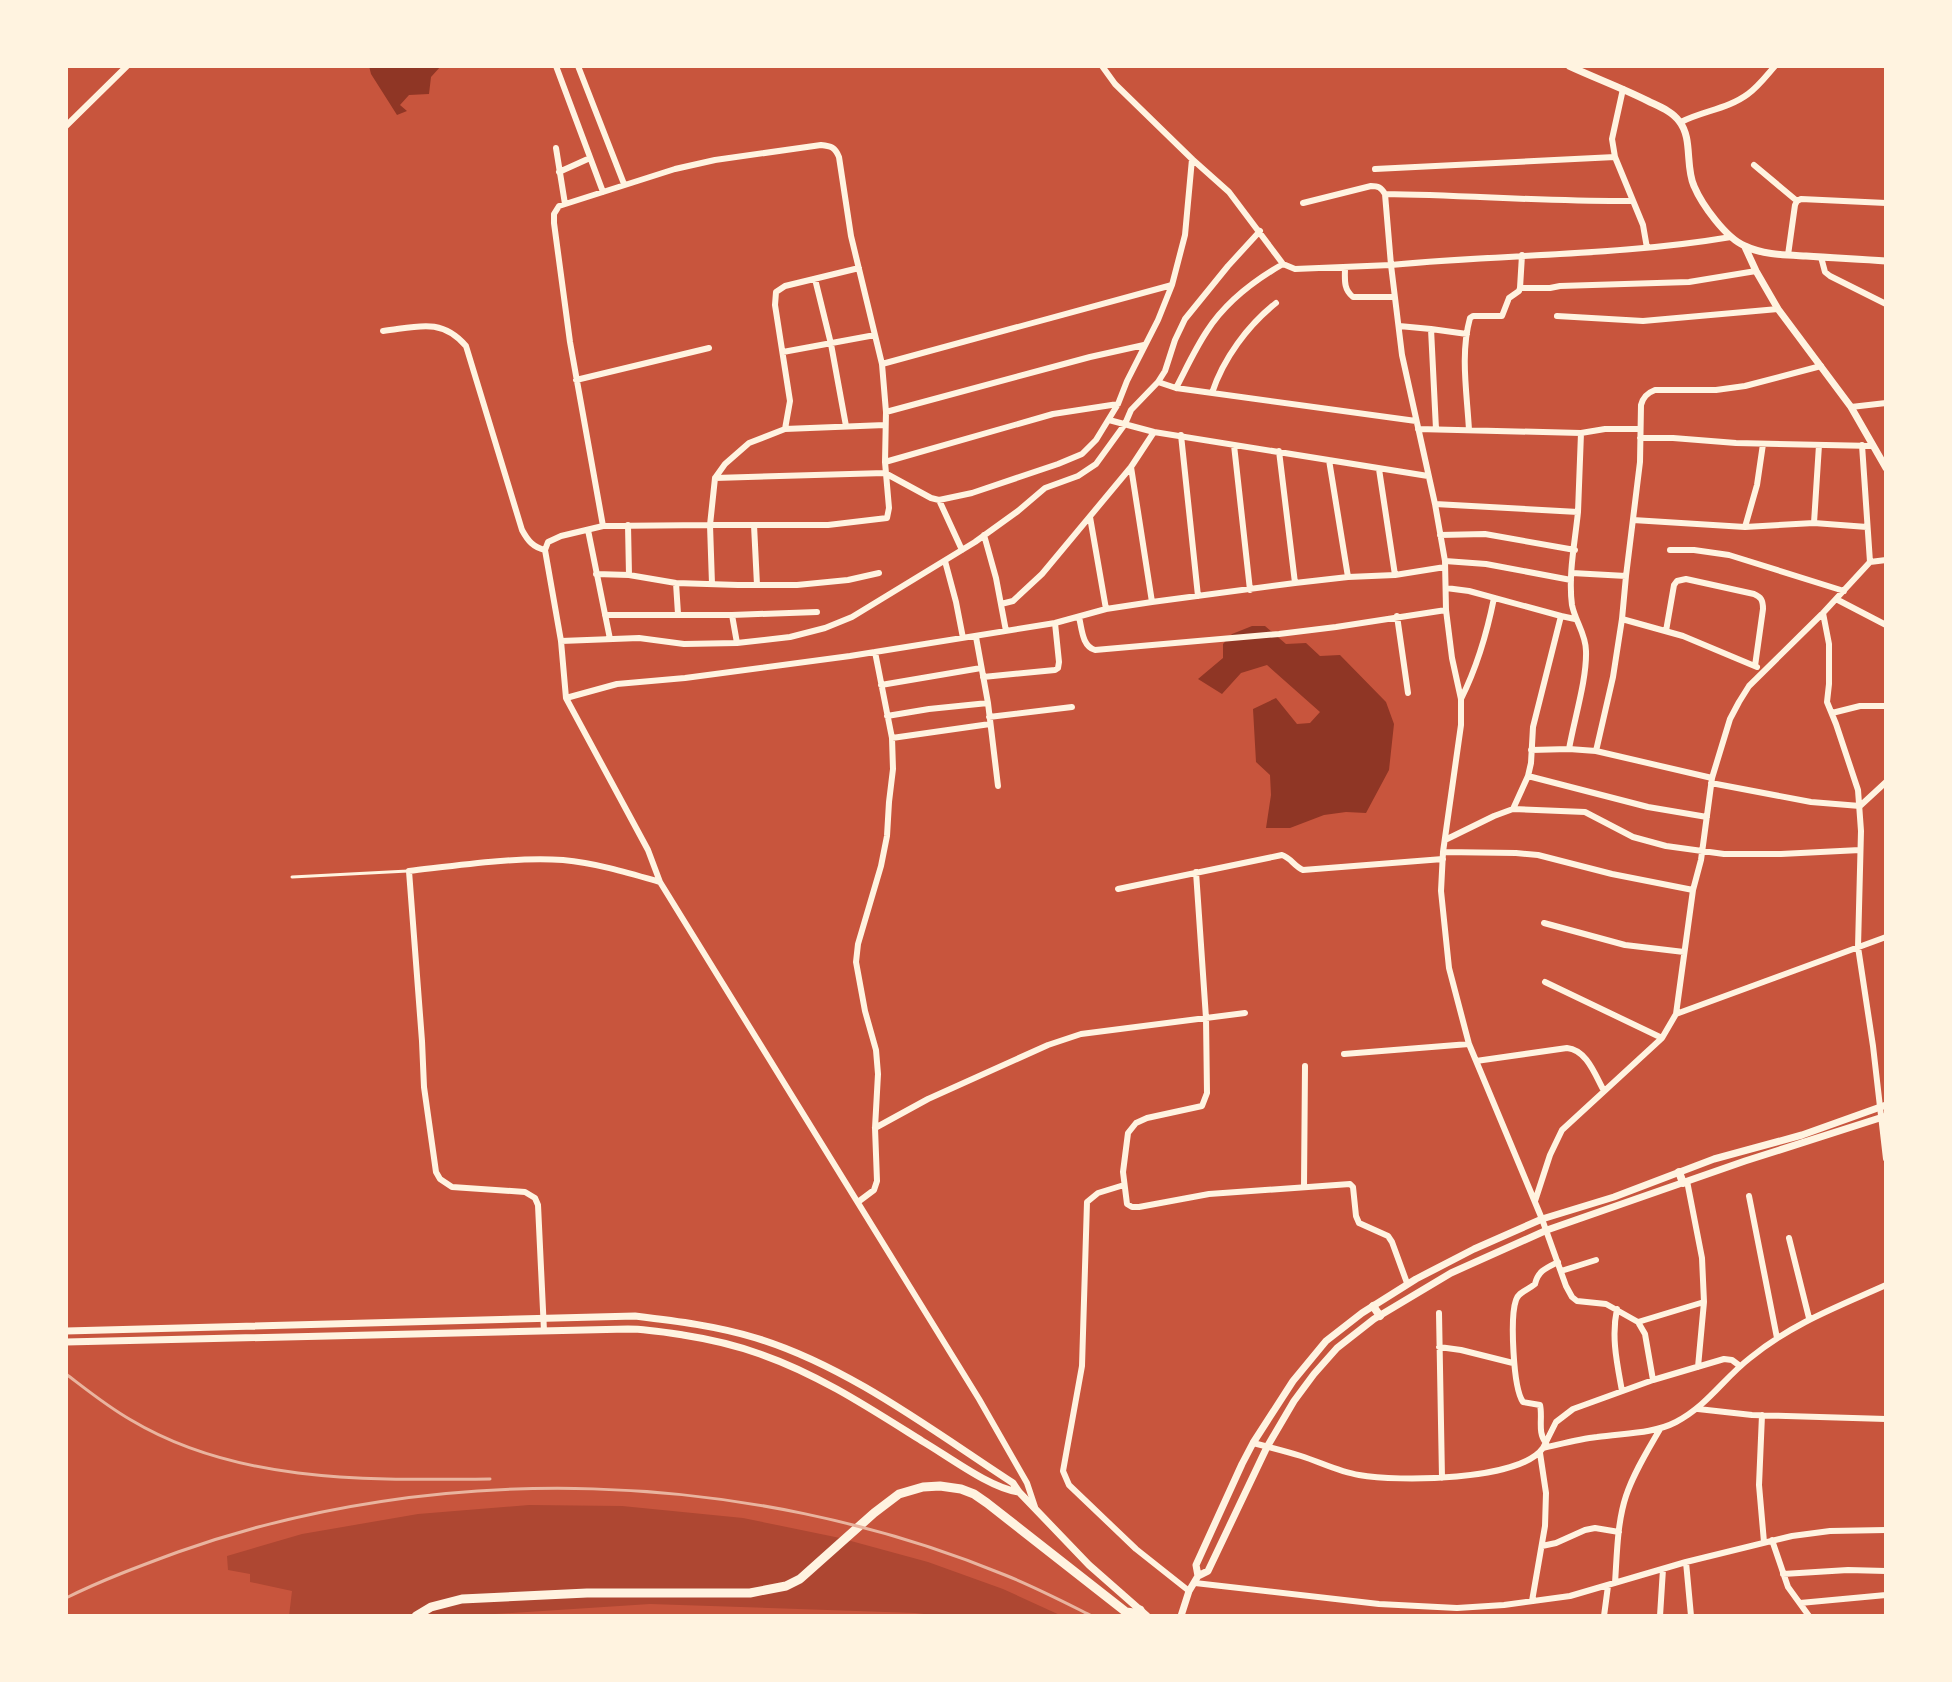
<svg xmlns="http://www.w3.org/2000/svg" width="1952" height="1682" viewBox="0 0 1952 1682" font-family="Commissioner,sans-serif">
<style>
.green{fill:#ae4732}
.water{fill:#8f3625}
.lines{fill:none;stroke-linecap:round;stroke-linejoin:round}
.service{stroke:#fff3e0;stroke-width:3}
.minor{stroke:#fff3e0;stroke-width:6}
.tertiary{stroke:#fff3e0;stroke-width:7}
.secondary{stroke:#fff3e0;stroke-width:8}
.trunk{stroke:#fff3e0;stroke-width:9}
.rail{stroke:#e9b49f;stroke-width:3}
</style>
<rect width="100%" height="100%" fill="#c8553d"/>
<path class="green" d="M529,1505L622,1506L743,1518L840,1538L928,1562L1003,1589L1062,1616H942L915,1613L650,1604L464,1616H289L292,1591L250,1582V1574L228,1570L227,1556L302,1534L418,1514Z"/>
<path class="water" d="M369,66H441L431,77L429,94L409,95L400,105L407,111L397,115L371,74Z
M1252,626H1265L1286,644L1306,643L1320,656L1340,655L1386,702L1394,724L1389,770L1366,813L1346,812L1324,815L1290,828H1266L1271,795L1270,775L1256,762L1253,709L1276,698L1297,724L1310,723L1320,712L1267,665L1241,673L1222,694L1198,679L1223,658V644L1232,634Z"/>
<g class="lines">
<path class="service" d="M292,877L408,871"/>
<path class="minor" d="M556,66L603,192
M578,66L624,184
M1102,66L1115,84L1192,159L1229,192L1283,264L1295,269L1391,265L1385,194C1381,187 1378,186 1371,186L1303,203
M1623,89L1612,139L1615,157L1643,225L1647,248
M1681,122C1702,111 1728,109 1748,94C1758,87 1767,75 1775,66
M66,126L127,66
M556,148L565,204
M1754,165L1797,201
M1375,169L1615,157
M559,172L590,158
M1385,194C1468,195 1550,202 1632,201
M1788,255L1795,205L1797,201L1801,199L1886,203
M1821,257L1825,272L1830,276L1886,304
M1345,267C1345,279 1343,289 1353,297H1394
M815,279L831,344L846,426
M1520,288H1550L1560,286L1689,282L1756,271
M1557,316L1643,321L1778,309
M1399,326L1431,329
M383,331C417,327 441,317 466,346L522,530C528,541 533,547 545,550
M783,352L875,335
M882,364L1172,285
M576,380L709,348
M1158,382L1176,388L1416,421
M1176,388C1186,369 1195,349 1207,331C1225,303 1255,280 1283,264
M1212,393C1223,359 1248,325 1276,303
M1851,407L1886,403
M1109,420L1154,432L1428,476
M885,425L785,429L749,443L725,464L715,478L710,525L603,526L561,536L548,542L545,550L561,641L639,638L684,644L737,643L790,637L825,628L852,617L975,542L1018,511L1045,488L1078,476L1096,464L1125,424L1131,410L1158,382L1165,371L1175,340L1185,319L1228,266L1260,231
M785,429L790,401L775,305L776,292L785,286L859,268
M1418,429L1581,433L1605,429H1640
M1436,429L1431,329L1467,334
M1469,430C1467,393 1460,354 1470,318L1473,316H1502L1509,298L1519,291L1520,288L1522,255
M1181,435L1198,596
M1640,438H1673L1736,443L1873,446
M1234,445L1250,590
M1862,445L1870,562
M1279,451L1295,583
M1329,460L1348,577
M885,462L1053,414L1118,404
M1131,467L1152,602
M1379,469L1395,575
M715,478L885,473L931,498L939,500L972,493L1058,464L1082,454L1096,440L1118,404L1127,381L1158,320L1172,285L1185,235L1192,159
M939,500L962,550
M1435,504L1578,512C1575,542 1568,575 1572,605C1575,621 1586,634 1586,651C1587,679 1574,720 1569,749
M1578,512L1581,433
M1090,517L1106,609
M1633,520L1745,527L1814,523L1867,527
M1814,523L1819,445
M628,525L629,575
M754,525L757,585
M603,526L570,342L554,223V214L559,206L675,169L715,160L821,145C831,146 835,147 839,157L851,236L882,364L886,412
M1745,527L1757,485L1763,444
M588,530L610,639
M984,535L996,578L1006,631
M1440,535L1485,534L1575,550
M1670,550H1694L1729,555L1844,591
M945,561L956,602L963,638
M1445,561L1486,564L1571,580
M1572,573L1626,576
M596,574L629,575L676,583L738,585H797L848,580L879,573
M676,583L678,614
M712,584L710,525H828L887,518L889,508L885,462L886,412L1090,357L1144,345
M1446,588L1469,591L1561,616
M1836,599L1886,625
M1001,604L1013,601L1042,574L1131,467L1154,432
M1823,613L1829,644V684L1827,702L1836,724L1858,790L1861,831L1858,947L1873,1046L1886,1159
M605,615H732
M1397,616L1408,693
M1079,617C1082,629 1082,646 1095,650L1279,634L1336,627L1446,610
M1622,619L1683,636L1757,667
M1666,631L1674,585L1677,581L1686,579L1754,594C1761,597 1763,600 1763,609L1755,666
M976,637L988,703L998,786
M561,641L566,698L648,850L660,882
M737,643L732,615L817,612
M983,677L1055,670L1058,668L1059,662L1055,623
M881,685L981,668
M566,698L617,684L685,678L850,656L1055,623L1106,609L1152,602L1295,583L1348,577L1395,575L1445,567
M1461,699C1477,667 1487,633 1494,598
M1832,713L1860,706H1886
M887,716L929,709L988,703
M989,717L1072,707
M892,738L990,724
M1531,750L1569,749L1596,751
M1528,776L1648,807L1707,817
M1712,778L1596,751L1613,677L1622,619L1626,576L1640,462L1641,405C1643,397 1647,393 1655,390H1716L1745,386L1821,366
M1711,783L1811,802L1860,806L1886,782
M1513,809L1528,776L1531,763L1533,727L1561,616L1575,619
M1445,840L1494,816L1513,809L1585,812L1633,837L1666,846L1724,854H1781L1860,850
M1443,852L1516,853L1538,855L1612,874L1693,890
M1196,872L1206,1018L1207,1093L1202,1106L1147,1118L1136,1123L1128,1133L1123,1172L1127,1204L1132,1207H1139L1209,1194L1350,1184L1353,1187L1356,1216L1359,1223L1388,1236L1392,1242L1407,1283
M1118,889L1282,855C1291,858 1294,866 1303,870L1443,859
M1544,923L1625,945L1684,952
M1545,982L1662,1038
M1676,1014L1886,937
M1344,1054L1469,1044
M1476,1061L1567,1048C1587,1050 1595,1075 1604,1091
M875,1128L928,1099L1048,1045L1081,1034L1245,1013
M1687,1181L1702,1258L1704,1302L1698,1367
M1124,1185L1098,1193L1087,1202L1082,1366L1063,1471L1069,1485L1136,1549L1189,1591
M1304,1186L1305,1066
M1749,1196L1777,1338
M1535,1201L1550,1155L1562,1130L1662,1038L1676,1014L1693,890L1701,860L1712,778L1730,719L1739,702L1749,686L1823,613L1870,562L1886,560
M858,1202L874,1190L877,1181L875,1128L878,1074L876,1050L865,1011L856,962L858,944L881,866L887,836L889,802L893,769L892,738L875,652
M1789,1238L1809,1318
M1561,1271L1596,1260
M1617,1309C1611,1337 1617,1363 1622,1391
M1439,1313L1442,1478
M1638,1322L1704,1302
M544,1331L538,1205L535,1198L525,1192L452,1187L440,1179L436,1172L424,1087L422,1041L409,871C460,865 512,857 563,860C596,863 629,873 660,882L979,1399L1027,1483L1035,1507
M1439,1347L1461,1350L1513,1363
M1653,1380L1645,1334L1638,1322L1606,1304L1577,1301L1572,1297L1566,1286L1542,1219L1469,1044L1449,968L1441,891L1443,852L1461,725V699L1452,658L1446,610L1445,561L1435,504L1402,355L1391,265C1504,254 1619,256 1731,237
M1698,1409L1752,1415L1886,1419
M1762,1415L1759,1485L1764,1542
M1253,1443C1269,1447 1285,1451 1301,1456C1320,1462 1339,1472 1359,1475C1397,1482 1520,1481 1543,1448C1561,1444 1579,1439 1597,1437C1623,1433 1653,1434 1676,1422C1708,1405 1723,1379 1750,1358C1793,1323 1837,1307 1886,1285
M1546,1443C1537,1433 1543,1417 1540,1405L1523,1402C1513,1388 1510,1317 1516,1300C1518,1292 1528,1290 1535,1284C1538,1271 1546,1268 1558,1262
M1543,1448L1556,1422L1573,1409L1653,1380L1724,1359L1732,1360L1740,1366
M1772,1540L1788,1587L1809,1616
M1542,1546L1556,1543L1585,1530L1595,1528L1619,1532
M1686,1562L1691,1616
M1783,1574L1848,1570L1886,1571
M1195,1583L1379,1604L1457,1608L1504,1605L1570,1596L1686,1562L1792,1536L1830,1531L1886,1530
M1615,1583C1617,1555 1617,1523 1626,1496C1634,1472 1648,1450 1660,1429
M1532,1601L1545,1526L1546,1493L1540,1453
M1800,1603L1886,1595
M1604,1616L1608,1586
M1660,1616L1663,1569"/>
<path class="tertiary" d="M1569,66C1595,78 1622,88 1648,101C1658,106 1672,111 1679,121C1693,138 1685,166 1694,186C1702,205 1726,238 1745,246C1763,255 1786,255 1806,256C1833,258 1859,259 1886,261
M1745,247L1756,271L1778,309L1851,407L1886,468
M66,1331L635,1316C676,1321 717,1326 756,1338C848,1366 933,1431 1013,1483L1019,1492L1089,1565L1147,1616
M66,1342L628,1329C646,1329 664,1332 683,1335C709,1339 735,1345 760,1354C818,1374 871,1409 922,1441C948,1456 991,1489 1019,1492
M1198,1576L1208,1571L1267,1447L1294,1401L1314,1374L1337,1348L1374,1319L1451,1273L1547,1230L1745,1161L1886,1116
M1181,1616L1189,1591L1198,1576L1196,1565L1242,1464L1253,1443L1293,1381L1326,1341L1362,1313L1416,1279L1474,1249L1542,1219L1614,1197L1714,1159L1802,1135L1886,1105"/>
<path class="secondary" d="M1679,1172L1683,1183
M1373,1306L1380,1316"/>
<path class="trunk" d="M416,1616L431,1607L462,1599L587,1593H750L786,1586L800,1579L874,1513L899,1494L923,1487L940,1486L961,1489L974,1494L987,1503L1126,1612L1134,1613L1140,1610"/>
<path class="rail" d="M66,1374C87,1390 108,1407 131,1420C238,1484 370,1480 490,1479
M66,1598C102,1580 140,1566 178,1552C439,1459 748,1469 1005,1575C1035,1587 1064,1602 1092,1616"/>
</g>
<rect width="1952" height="1682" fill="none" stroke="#fff3e0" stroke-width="136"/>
</svg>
